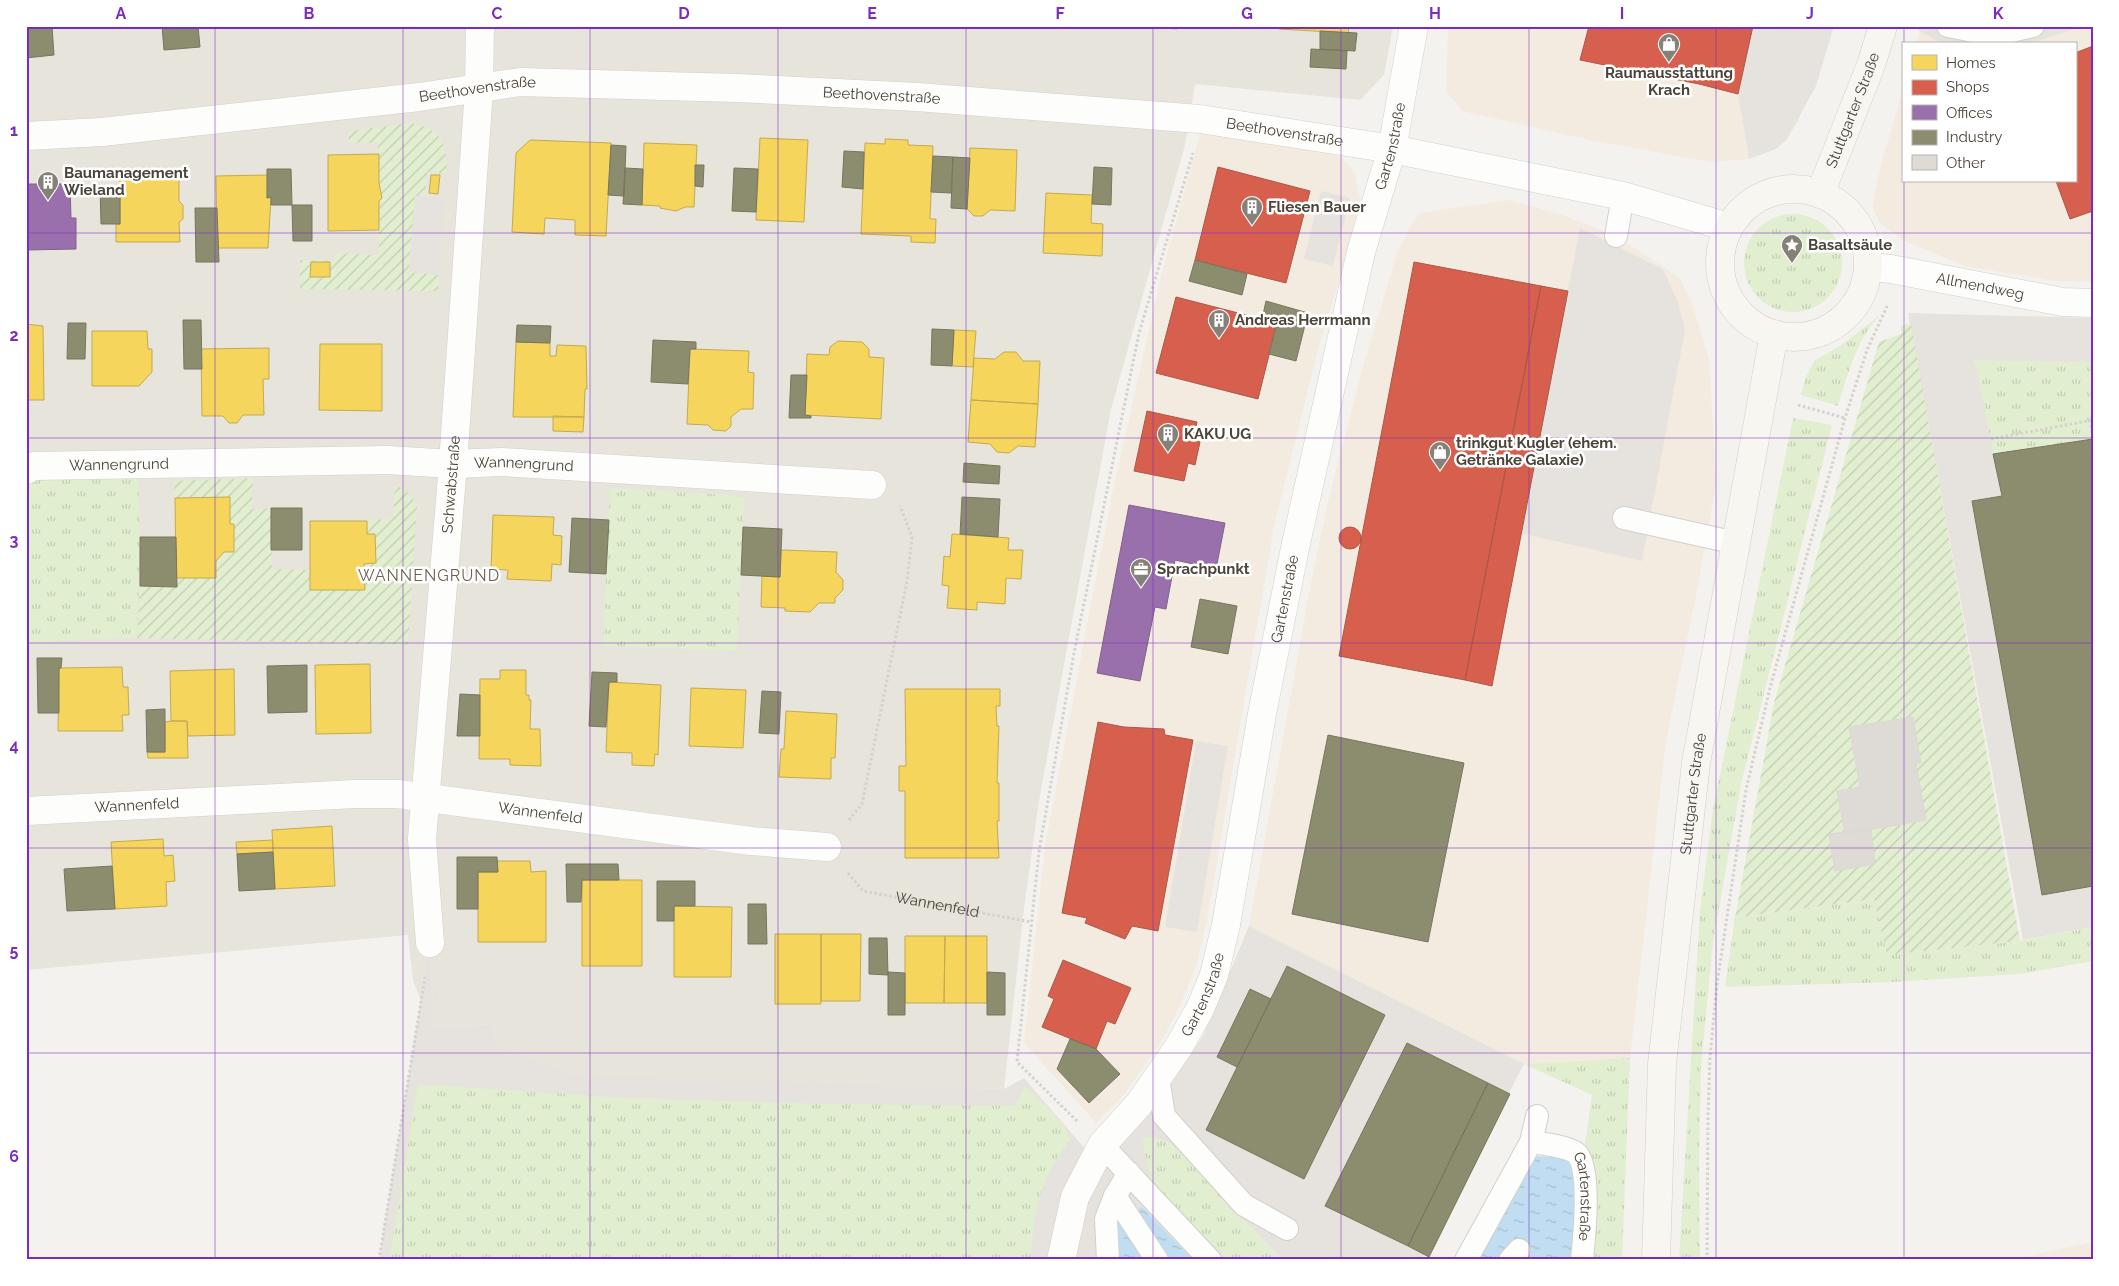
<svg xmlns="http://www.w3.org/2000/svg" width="2119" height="1286" viewBox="0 0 2119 1286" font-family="Raleway,sans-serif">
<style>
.residential{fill:#e7e4dc}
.commercial{fill:#f3ebdf}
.industrial{fill:#e6e2de}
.grass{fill:url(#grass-tufts)}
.garden{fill:url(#garden-furrows)}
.parking{fill:#e6e3df}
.water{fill:url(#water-ripples)}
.homes{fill:#f6d55c;stroke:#c3aa52}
.shops{fill:#d6604d;stroke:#ac5847}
.offices{fill:#9970ab;stroke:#826389}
.industry{fill:#8c8c6e;stroke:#78765e}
.building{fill:#dedbd6;stroke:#dcd9d4}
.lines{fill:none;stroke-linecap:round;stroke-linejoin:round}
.lane-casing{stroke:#d2d0cb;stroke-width:24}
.street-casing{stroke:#d2d0cb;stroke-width:29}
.secondary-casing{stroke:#d3cfc5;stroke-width:29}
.path{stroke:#d3d2cc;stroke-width:3;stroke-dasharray:2.5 2.5;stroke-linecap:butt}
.lane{stroke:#fdfdfc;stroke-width:22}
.street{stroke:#fdfdfc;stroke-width:28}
.secondary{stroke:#f7f6f1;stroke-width:28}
.grid{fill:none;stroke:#7b2cbf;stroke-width:1;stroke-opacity:0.55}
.labels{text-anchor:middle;stroke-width:5;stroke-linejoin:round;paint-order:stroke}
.poi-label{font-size:15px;font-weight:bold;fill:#4b4439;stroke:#fff;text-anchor:start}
.street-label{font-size:15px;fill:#4b4439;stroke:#fff}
.neighbourhood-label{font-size:16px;letter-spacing:1px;fill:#6e6250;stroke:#fff}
.neatline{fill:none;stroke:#7b2cbf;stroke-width:2}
.grid-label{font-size:16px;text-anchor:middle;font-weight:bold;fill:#7b2cbf}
</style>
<defs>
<pattern id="grass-tufts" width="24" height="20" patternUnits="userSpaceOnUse" patternTransform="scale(1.25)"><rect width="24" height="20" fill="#e1eecf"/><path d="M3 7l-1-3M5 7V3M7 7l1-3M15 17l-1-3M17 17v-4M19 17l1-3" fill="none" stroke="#c3cdb2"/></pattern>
<pattern id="garden-furrows" width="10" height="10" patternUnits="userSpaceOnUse" patternTransform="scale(1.25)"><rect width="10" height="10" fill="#e1eecf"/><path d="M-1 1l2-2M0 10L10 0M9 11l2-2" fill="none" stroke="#c3cdb2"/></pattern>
<pattern id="water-ripples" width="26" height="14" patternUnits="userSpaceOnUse" patternTransform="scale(1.25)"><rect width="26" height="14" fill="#c0ddf1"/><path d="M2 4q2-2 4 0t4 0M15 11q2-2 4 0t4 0" fill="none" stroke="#a6bfcf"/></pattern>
</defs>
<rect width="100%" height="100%" fill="#f4f2ee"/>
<path class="residential" d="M26,26H1393L1384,75L1360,100L1195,84L1185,145L1111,409L1039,801L1024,908L1004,1089L570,1076L498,1046L492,1024L434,1028L430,947L421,1001L413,980L408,935L26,970Z"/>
<path class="commercial" d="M1448,26H1834L1798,122L1787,139L1776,149L1749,159L1711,162L1589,140L1462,111L1446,91Z
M1921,26H2093V282L2055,281L1965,266L1904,241L1880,223L1872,207L1882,161L1903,89V181H2075V44H1916Z
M1201,131L1321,150L1342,158L1355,173L1360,199L1346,259L1319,345L1274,526L1207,920L1197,963L1181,1004L1160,1044L1124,1095L1096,1123L1024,1043L1045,846L1112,494L1161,276Z
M1508,200L1560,214L1616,236L1679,277L1691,301L1709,358L1716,482L1699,581L1666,741L1630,1058L1524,1064L1249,926L1311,583L1329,497L1363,366L1397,253L1410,227L1420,213Z
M2093,1242V1260H2009Z"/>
<path class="industrial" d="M1908,313L2093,318V927L2023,940Z
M1249,926L1524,1064L1421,1260H1193L1142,1207L1117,1260H379L430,943L434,1028L492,1024L498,1046L570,1075L1004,1089L1024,1078L1099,1165L1157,1105L1204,1034Z"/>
<path class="grass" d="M1744 263a49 49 0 1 1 98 0a49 49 0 1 1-98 0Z
M1879,316C1854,345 1849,371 1838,406L1801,395L1805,379L1814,361L1840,346Z
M1974,360L2093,362V439L1993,454Z
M1793,418L1832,425L1741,784L1713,942L1701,1066L1699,1167L1700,1260H1679L1700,910L1713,809Z
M138,475L140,537L137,638L26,642V482L40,477Z
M610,488L744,496L737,651L603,646Z
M1875,899L1888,955L2020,941L2093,927V961L2020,974L1891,982L1725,987L1735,918Z
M1630,1058L1622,1260H1590L1593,1165L1585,1144L1592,1095L1524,1064Z
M418,1084L626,1098L829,1104L1015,1106L1025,1086L1060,1120L1070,1139C1063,1150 1055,1161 1049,1172C1036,1199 1033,1230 1030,1260H389Z
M1150,1137L1161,1139L1173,1145L1283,1260H1227L1151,1180L1142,1139Z"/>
<path class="garden" d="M411,123C443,130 446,143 447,174L427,172L425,196H415L409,272L439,275L438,291L300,289V260L334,261L335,253L379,255V201L382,198L379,183L378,143L349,142V131Z
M1911,324L2020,941L1887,955L1874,899L1735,918L1774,703L1879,342L1901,334V325Z
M253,478L252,509L271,508L272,569L310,570V590L364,589V564L376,563L375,534H367V521L393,518L395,484L410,494L417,505L408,645L137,638L140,586L177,587V578L216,561L224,552L233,524H230V498H175L174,481Z"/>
<path class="parking" d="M1753,26H1834L1816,86L1787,139L1776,149L1749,159L1738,94Z
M1919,26H2084L2029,44H1943L1918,30Z
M1321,191L1350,198L1333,266L1304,259Z
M415,196L445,198L439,275L409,272Z
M1580,228L1663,269L1678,302L1685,330L1642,561L1521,533Z
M1971,327L2093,331V362L1974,360Z
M1976,366L2002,496L1972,501L1950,370Z
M1196,741L1228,746L1197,932L1165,927Z"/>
<path class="water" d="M1537,1156L1564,1158L1575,1170V1235L1572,1260H1475Z
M1142,1207L1193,1260H1117L1114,1226Z"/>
<path class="homes" d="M1138,26H1178L1177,29Z
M1279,26H1349L1348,33L1279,29Z
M760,138L808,140L804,222L756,220Z
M885,139L908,140V145L933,146L930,219H936L935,243L911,242V236L861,234L865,143L885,144Z
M530,140L611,143L606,236L575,235V220L545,218L544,234L512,232L516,153Z
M644,143L697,145L694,207H685L676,211L660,208V206L642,205Z
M970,148L1017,150L1015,211L990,210L983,216H974L967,209Z
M379,154V183L382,198L379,201V230L328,231V155Z
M268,175L267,198L271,197L268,248H217L216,176Z
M431,175H440L438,194L429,193Z
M120,178H179V201L183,205V219L179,222L180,242H116V224H120Z
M1046,193L1092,195L1091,223L1103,224L1102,256L1043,253Z
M311,262H330V277H310Z
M26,324L43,326L44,400H26Z
M954,330L976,331L973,367L952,366Z
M92,331H147L148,349H152V372L139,386H92Z
M838,341L862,342L869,349V357L884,358L881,419L805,415L807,354L829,355L830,347Z
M516,342L550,343V356H556L557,345L586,346L587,389H585L584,417H513Z
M320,344H382V411L319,410Z
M269,348V379H263L264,415H243L237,423H229L223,416H202L201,349Z
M690,349L749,351L748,372L754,373L753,409H741L731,417V426L726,431L713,430L708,425L687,424Z
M1004,352H1016L1023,361H1040L1038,404L971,400L974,358L995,359Z
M971,400L1038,404L1035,447L1018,446L1009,453L997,452L990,444L968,442Z
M553,416L584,417L583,432L553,431Z
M230,497V524H234V552H224L216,561V578H176L175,498Z
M493,515L554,517L553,535L562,536L561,565L552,564L551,581L507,579L508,570L491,569Z
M310,521H367V534H375L376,563L364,564L365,590H310Z
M952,534L1009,538L1008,550H1023L1021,579L1006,578L1005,604L977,602V610L947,608L949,586L942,585L944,556L950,557Z
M781,550L837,552L836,572L843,580V590L835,598V603H819L810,612L785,611V608L761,607L762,576L780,577Z
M370,664L371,733L316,734L315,665Z
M122,667L123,687H128L129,715H122L123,731H58L59,668Z
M234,669L235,735L188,736L187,721H171L170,671Z
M500,670H526V695H529V700H531L530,729H540L541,766L510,765V759H479L480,679H500Z
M609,682L661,685L658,755L655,754L654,766L632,765V753L606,752Z
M691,688L746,690L743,748L689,746Z
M905,689H1000V706H996L997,726H999L997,783H999V821H997L999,858H905V791H899V766H906Z
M786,711L837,714L835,758H831V779L779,777L781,749H784Z
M171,721H187L188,758H148L147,752H165V722Z
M332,826L335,886L275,889L272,830Z
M163,839L164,856L173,855L175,881L166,882L167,906L115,909L111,842Z
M273,840V852L237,854L236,842Z
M497,861H530L531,872L546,871V942H478V872H498Z
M582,880H642V966H582Z
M674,906L732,907L731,977H674Z
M775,934H821V1004H775Z
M821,934H861L860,1001H821Z
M905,936H945L944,1003H905Z
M945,936H987V1003H944Z"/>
<path class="shops" d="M1589,26H1753L1738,94L1699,84L1580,60Z
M2093,46V211L2070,219L2056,181H2075V53Z
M1218,167L1310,191L1286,283L1195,260Z
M1414,262L1541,286L1465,680L1339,656Z
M1541,286L1568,291L1492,686L1465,680Z
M1176,297L1277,323L1258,399L1156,373Z
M1147,411L1197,422L1193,440L1200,442L1195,465L1188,463L1184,481L1134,471Z
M1339 538a11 11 0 1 1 22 0a11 11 0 1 1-22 0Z
M1098,722L1124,727L1164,729L1165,735L1193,740L1158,931L1132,926L1125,939L1085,923L1087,918L1062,913Z
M1063,960L1131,988L1115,1024L1107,1021L1096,1049L1042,1027L1054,999L1048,996Z"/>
<path class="offices" d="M26,184H70L71,218H76V249L26,250Z
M1129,505L1225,523L1216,569L1175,560L1166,609L1155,607L1140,681L1097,673Z"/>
<path class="industry" d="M26,26H52L54,55L26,58Z
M162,26H198L200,47L164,50Z
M1320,31L1357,33L1355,51L1320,49Z
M1311,49L1347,51L1346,69L1310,67Z
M611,145L626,146L624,196L608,195Z
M844,151L864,152L863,189L842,187Z
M933,156L953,157L951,193L931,192Z
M953,157L970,158L967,209L951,208Z
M695,165H704L703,187L695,186Z
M1094,167L1112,168L1111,205L1092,204Z
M625,168L643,169L642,205L623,204Z
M734,168L758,169L756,212L732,211Z
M267,169H291L292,205H271V197L267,198Z
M100,188H120V224H101Z
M292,205H312V241H293Z
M195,208H217L219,262H196Z
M1195,260L1247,274L1242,295L1189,281Z
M1266,301L1308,313L1296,361L1269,354L1277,323L1262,319Z
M183,320H201L202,369H184Z
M68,323H86L85,359H67Z
M517,325L551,326L550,343L516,342Z
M932,329L954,330L952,366L931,365Z
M653,340L696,342V349H690L688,384L651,382Z
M791,375H807L805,415L811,416V418H789Z
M2093,439V886L2042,895L1972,501L2002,496L1993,454Z
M964,463L1000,466L999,484L963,482Z
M962,497L1000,499L998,537L960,534Z
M271,508H302V550H271Z
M572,518L609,520L606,574L569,572Z
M743,527L782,529L780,577L741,575Z
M140,537H176L177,587L140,586Z
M1200,599L1237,606L1228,654L1191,647Z
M37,658H62L61,668H59V713H38Z
M307,665V712L268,713L267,666Z
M592,672L617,673V682H609L606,727L589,726Z
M762,691L781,692L779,734L759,733Z
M460,694L480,695V736H457Z
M165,709V752H147L146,710Z
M1328,735L1464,763L1428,942L1292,914Z
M273,852L275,889L239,891L237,854Z
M457,857H497L498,872H478V909H457Z
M566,864H618L619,880H582L581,902H567Z
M112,866L115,909L67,911L64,869Z
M657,881H695V906H674V921H657Z
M748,904H766L767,944H748Z
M869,938H887L888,975L869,974Z
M1287,966L1385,1015L1304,1179L1206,1130Z
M888,972L905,973V1015H888Z
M987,972L1005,973V1015H987Z
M1250,989L1271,999L1237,1067L1217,1057Z
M1070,1039L1096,1049L1120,1074L1089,1103L1057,1069Z
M1407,1043L1488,1083L1408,1246L1325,1206Z
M1488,1083L1510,1094L1429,1257L1408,1246Z"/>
<path class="building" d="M1913,717L1921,763L1916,764L1926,820L1845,834L1837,791L1860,787L1849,727Z
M1871,829L1875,864L1835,871L1829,834Z"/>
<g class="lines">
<g class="lane-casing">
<g id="lane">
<path d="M1948,26L1994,35L2033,26"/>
<path d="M1616,236L1623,196"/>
<path d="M1624,518L1736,543"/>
<path d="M1158,1078L1164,1116L1244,1205L1287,1229"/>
<path id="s2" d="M1531,1142C1544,1144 1566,1146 1576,1153C1592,1166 1584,1240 1582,1260"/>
<path d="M1102,1145L1210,1260"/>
<path d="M1115,1196L1157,1260"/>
<path d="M1108,1260L1106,1219L1115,1196L1129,1173"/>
<path d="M1466,1260L1531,1142L1537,1116"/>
<path d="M1510,1260L1519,1250"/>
</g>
</g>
<g class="street-casing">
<g id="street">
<path id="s3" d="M26,136L102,132L419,97L520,82L737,88L917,97L1200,119L1392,149L1623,196L1728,227"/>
<path id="s4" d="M1868,267L1891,269L2063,302L2093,303"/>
<path id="s5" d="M26,470L34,466L387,460L453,464L502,462L872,485"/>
<path id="s6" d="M26,811L355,794H398L751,841L827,847"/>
<path id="s7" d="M430,943L422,839L453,464L479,89L480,26"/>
<path id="s8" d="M1061,1260L1075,1197L1102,1145L1139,1104L1178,1048L1200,1009L1214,975L1226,925L1262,714L1295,548L1361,252L1392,149L1414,26"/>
</g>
</g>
<g class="secondary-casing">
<g id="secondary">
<circle cx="1794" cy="263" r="74"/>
<path id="s9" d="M1820,194L1871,65L1883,26"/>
<path id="s10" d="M1656,1260L1662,1064L1696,763L1774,334"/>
</g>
</g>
<g class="path">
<path d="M1798,405L1845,418"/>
<path d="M2090,420L2093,436"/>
<path d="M1991,439L2093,420"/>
<path d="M849,820L862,804L907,581L912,537L900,506"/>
<path id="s1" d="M848,873L863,891L1031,922"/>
<path d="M1077,1121L1017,1062L1039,851L1074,653L1139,333L1193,153"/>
<path d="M379,1260L425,977"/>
<path d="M1707,1260L1708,1115L1710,1057L1717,984L1746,790L1770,688L1845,418L1867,350L1888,304"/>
</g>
<use href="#lane" class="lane"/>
<use href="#street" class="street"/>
<use href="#secondary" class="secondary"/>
</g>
<path class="grid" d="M215,26V1260M403,26V1260M590,26V1260M778,26V1260M966,26V1260M1153,26V1260M1341,26V1260M1529,26V1260M1716,26V1260M1904,26V44M1904,181V1260M26,233H2093M26,438H2093M26,643H2093M26,848H2093M26,1053H2093"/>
<defs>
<g id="shop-pin" transform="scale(1.125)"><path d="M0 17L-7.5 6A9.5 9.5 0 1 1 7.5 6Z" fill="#868178" stroke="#fff"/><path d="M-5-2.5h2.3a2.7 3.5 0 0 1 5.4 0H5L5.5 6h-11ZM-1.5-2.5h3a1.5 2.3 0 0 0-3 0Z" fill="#fff"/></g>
<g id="building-pin" transform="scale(1.125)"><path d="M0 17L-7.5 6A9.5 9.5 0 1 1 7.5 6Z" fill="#868178" stroke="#fff"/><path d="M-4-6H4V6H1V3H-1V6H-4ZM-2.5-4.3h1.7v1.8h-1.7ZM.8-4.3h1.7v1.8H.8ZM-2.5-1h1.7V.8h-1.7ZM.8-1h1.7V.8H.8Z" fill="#fff"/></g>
<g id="sight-pin" transform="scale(1.125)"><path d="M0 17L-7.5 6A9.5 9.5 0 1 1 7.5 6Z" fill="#868178" stroke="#fff"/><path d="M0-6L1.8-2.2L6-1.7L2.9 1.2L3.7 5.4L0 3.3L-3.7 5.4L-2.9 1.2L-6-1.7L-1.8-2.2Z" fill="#fff"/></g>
<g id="office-pin" transform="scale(1.125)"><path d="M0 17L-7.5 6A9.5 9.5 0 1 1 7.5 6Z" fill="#868178" stroke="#fff"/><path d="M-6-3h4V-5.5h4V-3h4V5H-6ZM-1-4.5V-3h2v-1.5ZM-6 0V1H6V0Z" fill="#fff"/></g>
</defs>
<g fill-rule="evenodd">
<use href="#shop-pin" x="1669" y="44"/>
<use href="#building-pin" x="48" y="182"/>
<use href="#building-pin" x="1252" y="207"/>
<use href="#sight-pin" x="1792" y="245"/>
<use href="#building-pin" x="1219" y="320"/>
<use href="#building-pin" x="1168" y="434"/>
<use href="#shop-pin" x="1440" y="452"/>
<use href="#office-pin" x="1141" y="569"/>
</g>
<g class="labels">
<g class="poi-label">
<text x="1669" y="78" text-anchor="middle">Raumausstattung<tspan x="1669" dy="17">Krach</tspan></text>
<text x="64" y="178">Baumanagement<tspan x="64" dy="17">Wieland</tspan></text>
<text x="1268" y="212">Fliesen Bauer</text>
<text x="1808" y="250">Basaltsäule</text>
<text x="1235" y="325">Andreas Herrmann</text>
<text x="1184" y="439">KAKU UG</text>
<text x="1456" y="448">trinkgut Kugler (ehem.<tspan x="1456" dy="17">Getränke Galaxie)</tspan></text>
<text x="1157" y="574">Sprachpunkt</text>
</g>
<g class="street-label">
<text dy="5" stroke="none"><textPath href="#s3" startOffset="454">Beethovenstraße</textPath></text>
<text dy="5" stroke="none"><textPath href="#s3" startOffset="859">Beethovenstraße</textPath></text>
<text dy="5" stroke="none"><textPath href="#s9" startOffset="90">Stuttgarter Straße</textPath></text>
<text dy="5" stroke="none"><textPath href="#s3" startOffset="1264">Beethovenstraße</textPath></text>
<text dy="5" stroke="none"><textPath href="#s8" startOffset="1176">Gartenstraße</textPath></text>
<text dy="5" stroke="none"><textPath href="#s4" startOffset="114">Allmendweg</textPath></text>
<text dy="5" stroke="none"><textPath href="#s5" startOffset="94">Wannengrund</textPath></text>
<text dy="5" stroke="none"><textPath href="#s5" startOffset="499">Wannengrund</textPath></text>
<text dy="5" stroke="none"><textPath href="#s7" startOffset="460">Schwabstraße</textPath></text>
<text dy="5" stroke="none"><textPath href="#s8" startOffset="711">Gartenstraße</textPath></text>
<text dy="5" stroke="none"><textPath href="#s10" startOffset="468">Stuttgarter Straße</textPath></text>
<text dy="5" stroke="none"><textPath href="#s6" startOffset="111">Wannenfeld</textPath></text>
<text dy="5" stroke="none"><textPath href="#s6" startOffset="516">Wannenfeld</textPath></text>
<text dy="5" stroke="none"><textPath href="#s1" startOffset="99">Wannenfeld</textPath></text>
<text dy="5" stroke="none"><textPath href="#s8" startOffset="306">Gartenstraße</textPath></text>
<text dy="5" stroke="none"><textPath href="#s2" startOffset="92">Gartenstraße</textPath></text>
</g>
<g class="neighbourhood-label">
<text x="429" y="581">WANNENGRUND</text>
</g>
</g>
<rect width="2119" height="1286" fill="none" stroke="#ffffff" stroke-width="55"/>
<rect x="1902" y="42" width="175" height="140" fill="#ffffff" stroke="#b7b4b0"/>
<rect x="1912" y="55" width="25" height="15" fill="#f6d55c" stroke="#b7b4b0"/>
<text x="1946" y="68" font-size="15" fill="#4b4439">Homes</text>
<rect x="1912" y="80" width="25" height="15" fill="#d6604d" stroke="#b7b4b0"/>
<text x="1946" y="92" font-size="15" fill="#4b4439">Shops</text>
<rect x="1912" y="105" width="25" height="15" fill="#9970ab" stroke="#b7b4b0"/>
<text x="1946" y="118" font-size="15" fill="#4b4439">Offices</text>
<rect x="1912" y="130" width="25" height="15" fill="#8c8c6e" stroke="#b7b4b0"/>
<text x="1946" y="142" font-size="15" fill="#4b4439">Industry</text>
<rect x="1912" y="155" width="25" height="15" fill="#dedbd6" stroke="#b7b4b0"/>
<text x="1946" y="168" font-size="15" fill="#4b4439">Other</text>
<rect x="28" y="28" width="2064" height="1230" class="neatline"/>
<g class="grid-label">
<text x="121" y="19">A</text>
<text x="309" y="19">B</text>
<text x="497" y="19">C</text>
<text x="684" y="19">D</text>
<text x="872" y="19">E</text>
<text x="1060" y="19">F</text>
<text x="1247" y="19">G</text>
<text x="1435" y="19">H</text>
<text x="1622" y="19">I</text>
<text x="1810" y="19">J</text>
<text x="1998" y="19">K</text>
<text x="14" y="136">1</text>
<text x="14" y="341">2</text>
<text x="14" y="546">3</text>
<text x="14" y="751">4</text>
<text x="14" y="956">5</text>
<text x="14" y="1162">6</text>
</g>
</svg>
